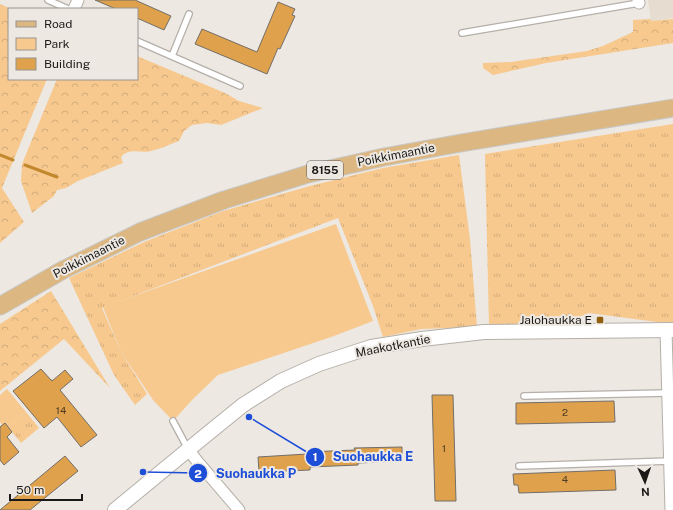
<svg xmlns="http://www.w3.org/2000/svg" width="673" height="510" viewBox="0 0 673 510" font-family="'Public Sans',sans-serif">
<style>
.built{fill:#e6dccf}
.grass{fill:url(#grass-tufts)}
.forest{fill:url(#forest-crowns)}
.park{fill:#f7c98f}
.lines{fill:none;stroke-linecap:round;stroke-linejoin:round}
.stream{stroke:#c3872d;stroke-width:3}
.building{fill:#dfa14b;stroke:#736e69}
.service-casing{stroke:#b5afa9;stroke-width:8}
.minor-casing{stroke:#b5afa9;stroke-width:13}
.tertiary-casing{stroke:#b5afa9;stroke-width:16}
.primary-casing{stroke:#c8c8c7;stroke-width:19}
.service{stroke:#fff;stroke-width:5.5}
.minor{stroke:#fff;stroke-width:11}
.tertiary{stroke:#fff;stroke-width:14}
.primary{stroke:#dcb781;stroke-width:17}
.poi-dot{fill:#91600e;stroke:#ede8e1;stroke-width:1.5}
.labels{text-anchor:middle;stroke-width:4;stroke-linejoin:round;paint-order:stroke}
.number-label{font-size:10px;fill:#4c3b24}
.shield{fill:#ede8e1;stroke:#5a5754;stroke-width:1}
.shield-label{font-size:11px;font-weight:bold;fill:#1b1917}
.street-label{font-size:12px;fill:#1b1917;stroke:#ede8e1}
.poi-label{font-size:12px;fill:#1b1917;stroke:#ede8e1;text-anchor:end}
.leader{fill:none;stroke:#1d4ed8;stroke-width:1.5}
.callout-dot{fill:#1d4ed8;stroke:#ede8e1;stroke-width:1.5}
.mark-label{font-size:12px;text-anchor:middle;font-weight:bold;fill:#fff}
.callout-label{font-size:13px;text-anchor:middle;font-weight:bold;fill:#1d4ed8;stroke:#ede8e1;stroke-width:4;stroke-linejoin:round;paint-order:stroke}
</style>
<defs>
<pattern id="grass-tufts" width="24" height="20" patternUnits="userSpaceOnUse"><rect width="24" height="20" fill="#f7c98f"/><path d="M3 7l-1-3M5 7V3M7 7l1-3M15 17l-1-3M17 17v-4M19 17l1-3" fill="none" stroke="#d3ac7b"/></pattern>
<pattern id="forest-crowns" width="20" height="18" patternUnits="userSpaceOnUse"><rect width="20" height="18" fill="#f7c98f"/><path d="M2 6a3 3 0 1 1 6 0M12 15a3 3 0 1 1 6 0" fill="none" stroke="#d3ac7b"/></pattern>
</defs>
<rect width="100%" height="100%" fill="#ede8e1"/>
<path class="built" d="M648,0H673V18L651,21Z"/>
<path class="grass" d="M673,124V322H657L589,313L563,323L489,326L485,154Z
M459,155L470,239L477,327L421,329L383,337L373,306L338,218L102,308L121,352L147,394L135,405L114,375L69,278L144,242L223,211L310,186L383,168Z
M26,412L39,428L21,443L8,427Z"/>
<path class="forest" d="M0,4L11,9H9V79H47L2,188L24,222L0,243Z
M651,19V21L673,19V43L546,63L493,75L483,68V63L511,62L587,51L603,46L633,32V20Z
M137,56L225,93L239,101L263,108L221,125L207,123L192,125L184,131L179,141C170,144 161,149 151,151C141,154 130,147 121,157L123,163L78,181L66,188L57,190L54,196L32,213L21,181L22,164L57,79H137Z
M51,291L110,388L64,339L0,391V324Z"/>
<path class="park" d="M336,224L373,321L334,336L218,375L193,399L173,421L153,400L121,352L103,307Z
M7,389L26,412L8,427L2,425L0,422V395Z"/>
<g class="lines">
<path class="stream" d="M0,155L13,160
M25,165L57,177"/>
</g>
<path class="building" d="M95,0H135L171,16L164,30L137,18V9H116Z
M278,2L295,9L292,15L295,16L280,49L278,48L267,74L195,44L202,29L257,52Z
M41,369L51,380H52V381L65,370L73,379L60,390L97,435L81,447L57,417L44,428L13,391Z
M432,395H453L456,501H435Z
M614,401L615,422L516,424V403Z
M5,423L12,432L7,437L19,452L4,465L0,460V427Z
M402,447V461L358,463V465L310,467V470L259,472L258,457L307,454V452L355,450L354,448Z
M65,456L78,471L30,510H0Z
M615,470L616,490L519,493L518,485H514L513,474Z"/>
<g class="lines">
<g class="service-casing">
<path id="service" d="M48,0L68,9
M462,33L639,3
M137,41L240,86
M172,56L189,14
M524,396L668,393
M173,421L188,449
M519,466L670,461"/>
</g>
<g class="minor-casing">
<path id="minor" d="M638,0L639,3
M74,9L78,0
M666,330L671,510
M188,449L197,461L239,510"/>
</g>
<g class="tertiary-casing">
<path id="tertiary" d="M115,510L206,435L243,405L281,381L319,364L371,347L422,339L484,332L673,330"/>
</g>
<g class="primary-casing">
<path id="primary" d="M0,306L63,270L140,232L224,200L308,174L384,157L461,143L673,108"/>
</g>
<use href="#service" class="service"/>
<use href="#minor" class="minor"/>
<use href="#tertiary" class="tertiary"/>
<use href="#primary" class="primary"/>
</g>
<rect class="poi-dot" x="596" y="316" width="8" height="8" rx="2"/>
<g class="labels">
<g class="number-label">
<text x="61" y="414">14</text>
<text x="565" y="416">2</text>
<text x="444" y="452">1</text>
<text x="565" y="483">4</text>
</g>
<rect class="shield" x="307" y="161" width="36" height="18" rx="3"/>
<g class="shield-label">
<text x="325" y="174">8155</text>
</g>
<g class="street-label">
<text transform="translate(396 155) rotate(-11)" y="4">Poikkimaantie</text>
<text transform="translate(89 257) rotate(-27)" y="4">Poikkimaantie</text>
<text transform="translate(393 346) rotate(-11)" y="4">Maakotkantie</text>
</g>
<g class="poi-label">
<text x="592" y="324">Jalohaukka E</text>
</g>
</g>
<path class="leader" d="M249 417L315 457M143 472L198 473"/>
<g class="callout-dot">
<circle cx="249" cy="417" r="4"/>
<circle cx="143" cy="472" r="4"/>
<circle cx="315" cy="457" r="10"/>
<circle cx="198" cy="473" r="10"/>
</g>
<g class="mark-label">
<text x="315" y="461">1</text>
<text x="198" y="478">2</text>
</g>
<g class="callout-label">
<text x="373" y="461">Suohaukka E</text>
<text x="256" y="478">Suohaukka P</text>
</g>
<rect x="8" y="8" width="130" height="72" fill="#ede8e1" stroke="#999590"/>
<rect x="16" y="21" width="20" height="6" fill="#dcb781" stroke="#999590"/>
<text x="44" y="28" font-size="12" fill="#1b1917">Road</text>
<rect x="16" y="38" width="20" height="12" fill="#f7c98f" stroke="#999590"/>
<text x="44" y="48" font-size="12" fill="#1b1917">Park</text>
<rect x="16" y="58" width="20" height="12" fill="#dfa14b" stroke="#999590"/>
<text x="44" y="68" font-size="12" fill="#1b1917">Building</text>
<g transform="translate(645 482) rotate(177)" stroke="#ede8e1" stroke-width="3" paint-order="stroke">
<path d="M0-3L7 15L0 10L-7 15Z" fill="#1b1917"/>
<text y="-6" font-size="11" font-weight="bold" text-anchor="middle" fill="#1b1917">N</text>
</g>
<path d="M10 494v6h72v-6" fill="none" stroke="#1b1917" stroke-width="2"/>
<text x="16" y="494" font-size="12" fill="#1b1917" stroke="#ede8e1" stroke-width="3" paint-order="stroke">50 m</text>
</svg>
